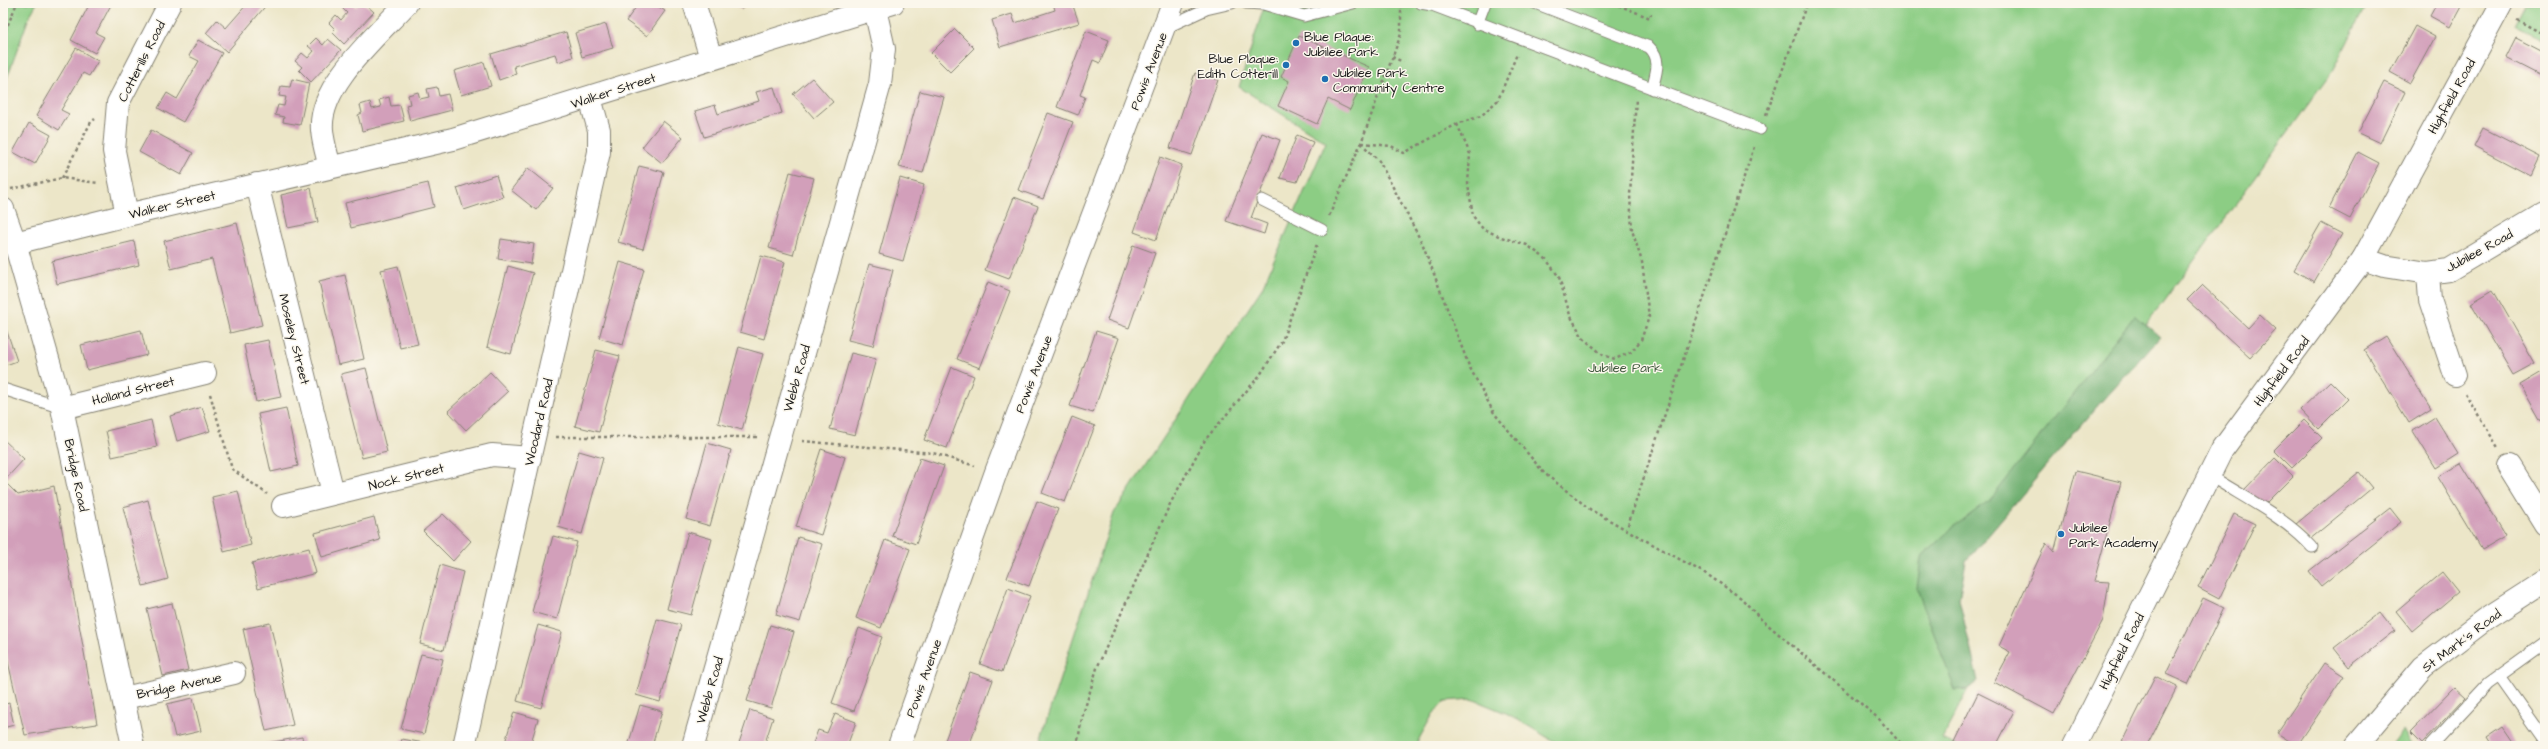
<svg xmlns="http://www.w3.org/2000/svg" width="2548" height="749" viewBox="0 0 2548 749" font-family="'Architects Daughter',sans-serif">
<style>
.green{fill:#8ccd84;stroke:#547450}
.forest{fill:#71b072;stroke:#466647}
.building{fill:#d29fba}
.lines{fill:none;stroke-linecap:round;stroke-linejoin:round}
.service-casing{stroke:#848172;stroke-width:13}
.minor-casing{stroke:#848172;stroke-width:24}
.tertiary-casing{stroke:#848172;stroke-width:24}
.path{stroke:#848172;stroke-width:2.5;stroke-dasharray:3 3;stroke-linecap:butt}
.service{stroke:#fff;stroke-width:11}
.minor{stroke:#fff;stroke-width:22}
.tertiary{stroke:#fff;stroke-width:22}
.poi-dot{fill:#1f6fb2;stroke:#fbf7ec;stroke-width:1.5}
.labels{text-anchor:middle;stroke-width:3;stroke-linejoin:round;paint-order:stroke}
.poi-label{font-size:13px;fill:#1c1c1c;stroke:#fbf7ec;text-anchor:start}
.street-label{font-size:13px;fill:#1c1c1c;stroke:#fbf7ec}
.park-label{font-size:13px;fill:#435a40;stroke:#fbf7ec}
</style>
<rect width="100%" height="100%" fill="#fbf7ec"/>
<filter id="ink" filterUnits="userSpaceOnUse"><feTurbulence type="fractalNoise" baseFrequency=".025" numOctaves="2"/><feDisplacementMap in="SourceGraphic" scale="8" xChannelSelector="R" yChannelSelector="G"/><feConvolveMatrix kernelMatrix="1 2 1 2 8 2 1 2 1" color-interpolation-filters="sRGB"/></filter>
<filter id="wash" filterUnits="userSpaceOnUse"><feTurbulence type="fractalNoise" baseFrequency=".012" numOctaves="4" result="noise"/><feDisplacementMap in="SourceGraphic" scale="16" xChannelSelector="R" yChannelSelector="G"/><feGaussianBlur stdDeviation="0.9" result="paint"/><feColorMatrix in="noise" values="0 0 0 0 0 0 0 0 0 0 0 0 0 0 0 0 0 1.4 0 .05"/><feComposite in="paint" operator="in"/></filter>
<g filter="url(#wash)">
<rect width="100%" height="100%" fill="#ece6c8"/>
<path class="green" d="M3,3H37L29,17L3,89Z
M1265,3H2367L2334,69L2161,306L1929,569L1968,689L1942,739L1957,746H1562L1508,714L1472,699L1445,701L1433,714L1415,746H1038L1114,513L1262,288L1326,142L1239,87Z
M2525,3H2545V40L2514,25Z
M2402,731L2413,746H2391Z"/>
<path class="forest" d="M2135,315L2160,337L2100,403L1966,561L1959,599L1978,681L1968,689L1955,690L1917,589L1921,557L1951,529L1991,499Z"/>
<g id="blocks">
<path class="building" d="M90,3H112L96,33L104,37L95,53L71,40Z
M248,3H268L227,52L206,33L217,20L226,28Z
M347,3H351L356,7L360,3H364L374,12L344,44L332,32L335,29L329,23L336,15L341,20L347,13L342,8Z
M639,3H653L665,11L647,36L626,21Z
M732,3H745L742,9Z
M1053,3H1072L1079,23L1000,47L992,20L1012,14L1015,23L1055,10Z
M2437,3H2463L2450,27L2430,16Z
M606,24L613,48L582,57L575,33Z
M2415,26L2435,37L2410,83L2390,72Z
M955,29L974,48L950,72L931,53Z
M1086,31L1109,40L1100,63L1093,60L1080,95L1085,97L1078,115L1057,107Z
M566,32L573,57L558,62L555,54L514,66L516,74L499,80L491,54Z
M1299,36L1369,67L1350,110L1328,99L1317,124L1278,106L1289,81L1281,77Z
M316,38L323,45L328,39L341,50L311,82L299,70L302,67L295,61L302,53L308,58L314,51L308,46Z
M2516,38L2545,53V78L2506,58Z
M198,40L222,53L183,122L158,108L167,93L177,99L199,61L189,56Z
M76,48L98,61L89,76L83,73L61,110L69,114L59,130L36,116Z
M484,62L491,86L461,95L454,71Z
M1195,73L1218,80L1192,155L1170,148Z
M812,78L833,102L814,118L793,94Z
M292,79L309,83L300,125L283,122L284,117L275,115L278,105L284,106L286,97L279,96L281,86L290,87Z
M2384,82L2405,92L2380,143L2358,133Z
M437,87L439,96L448,94L452,110L410,121L406,105L410,104L408,95L418,92L420,99L429,97L427,89Z
M774,87L782,113L704,137L695,111L715,105L718,114L759,101L756,92Z
M920,91L944,97L923,173L899,167Z
M389,97L391,106L400,105L404,121L362,131L358,115L362,113L360,105L370,102L372,109L381,107L379,100Z
M1048,113L1073,122L1043,199L1018,190Z
M663,121L683,137L662,163L642,147Z
M29,123L51,135L35,164L13,152Z
M2483,128L2540,157L2531,176L2474,146Z
M151,130L193,153L181,175L139,152Z
M1262,133L1280,140L1251,218L1267,224L1264,234L1226,221Z
M1297,135L1313,142L1297,182L1280,178Z
M2358,152L2379,163L2350,219L2329,208Z
M1160,157L1182,165L1156,240L1134,232Z
M639,166L664,172L643,249L618,242Z
M528,168L553,188L536,210L511,190Z
M790,172L814,178L793,255L769,248Z
M496,175L503,197L464,210L457,188Z
M900,178L924,185L903,261L879,254Z
M428,183L434,207L351,228L345,203Z
M311,188L318,222L288,228L281,195Z
M1014,197L1038,206L1009,279L985,270Z
M237,223L262,325L230,333L212,259L171,269L164,241Z
M2321,223L2342,234L2314,282L2294,270Z
M501,239L534,244L531,264L498,259Z
M134,241L139,265L57,284L52,261Z
M1133,245L1155,253L1129,328L1107,320Z
M761,256L785,262L764,339L740,332Z
M620,262L644,269L623,345L599,338Z
M869,264L893,270L873,346L848,340Z
M398,266L418,344L400,348L381,270Z
M508,266L533,273L511,354L487,347Z
M345,275L364,359L338,365L319,281Z
M988,282L1010,291L980,368L957,359Z
M2202,285L2248,328L2260,315L2276,330L2250,358L2187,300Z
M2493,290L2535,363L2513,375L2471,303Z
M3,320L17,361L3,366Z
M141,330L147,355L87,370L81,345Z
M1096,331L1119,338L1093,413L1070,406Z
M2386,336L2431,409L2409,423L2364,350Z
M268,340L281,397L256,402L244,345Z
M739,347L763,354L742,430L718,423Z
M596,350L620,356L599,432L575,426Z
M851,353L876,359L855,435L830,429Z
M952,367L974,376L947,448L924,440Z
M366,368L387,452L362,458L341,374Z
M490,372L508,391L466,430L448,411Z
M2542,372L2545,377V420L2541,422L2520,385Z
M2330,381L2348,399L2318,429L2300,410Z
M202,407L210,431L177,441L170,416Z
M286,408L298,466L271,472L258,414Z
M1072,417L1095,426L1065,502L1042,493Z
M2435,417L2458,454L2436,468L2413,431Z
M151,420L157,447L112,457L106,431Z
M2304,420L2322,438L2292,468L2274,450Z
M3,439L24,459L4,481L18,495L54,486L97,724L25,735L3,640Z
M707,443L731,450L710,526L686,519Z
M821,449L845,457L821,535L796,527Z
M579,451L603,458L582,534L558,527Z
M920,458L944,466L916,544L892,536Z
M2275,458L2293,476L2262,507L2244,490Z
M2461,463L2506,536L2482,550L2438,477Z
M2076,471L2121,482L2094,581L2109,582L2103,620L2054,714L1994,682L2010,652L1999,646L2046,543L2054,552Z
M2359,472L2372,488L2309,540L2296,524Z
M238,491L251,545L224,552L212,497Z
M148,500L168,579L143,586L123,507Z
M1037,501L1058,509L1029,586L1007,578Z
M2390,508L2401,522L2321,586L2309,571Z
M443,514L471,541L453,561L423,531Z
M2234,514L2255,524L2219,599L2198,588Z
M374,517L380,540L322,557L315,533Z
M688,532L712,539L691,615L667,609Z
M553,536L577,542L557,619L532,612Z
M798,537L822,544L800,622L776,615Z
M885,540L910,549L881,628L856,618Z
M309,548L316,573L258,588L252,563Z
M440,565L463,572L444,650L420,644Z
M2442,572L2458,592L2412,631L2396,611Z
M1008,588L1030,596L1002,672L980,664Z
M2203,598L2224,608L2188,684L2166,674Z
M172,603L188,670L163,676L147,609Z
M2380,612L2395,631L2349,667L2334,648Z
M657,619L681,625L660,702L636,695Z
M270,623L293,725L266,731L243,629Z
M538,625L562,632L541,708L517,701Z
M770,625L794,632L771,708L747,701Z
M859,628L882,637L854,711L832,703Z
M421,654L443,659L424,734L401,729Z
M2324,663L2344,676L2297,746L2277,733Z
M970,672L993,680L969,746H950L944,743Z
M2155,676L2177,687L2147,746H2120Z
M2454,688L2465,698L2422,743L2411,732Z
M1978,693L2014,711L1996,746H1957L1953,744Z
M193,698L201,731L175,737L167,704Z
M9,703L14,725L3,728V705Z
M640,705L662,711L652,746H628Z
M750,710L773,718L764,746H738Z
M514,712L538,719L530,746H504Z
M835,714L856,722L847,746H812L818,730L827,733Z
M2503,727L2516,746H2492L2487,738Z
M302,737L304,746H262V744Z
M402,739L424,743V746H400Z"/>
</g>
</g>
<g filter="url(#ink)">
<use href="#blocks" fill-opacity="0" stroke="#848172" stroke-width="1"/>
<g class="lines">
<g class="service-casing">
<path id="service" d="M1246,3L1261,4
M1260,3L1304,16L1353,3
M1421,3L1432,5L1760,129
M1535,3L1649,47C1662,59 1656,73 1652,89
M1477,24L1485,3
M1165,28L1206,9L1232,3
M1262,200L1322,230
M3,389L62,408
M2209,475C2243,497 2285,517 2312,547
M2499,676L2545,741
M2431,745L2488,684L2545,643"/>
</g>
<g class="minor-casing">
<path id="minor" d="M694,3L711,58
M330,167C327,155 323,143 322,130C318,85 378,35 407,3
M257,184L333,493
M3,209L15,243L62,408L133,746
M127,215L114,151L118,103L170,3
M15,243L127,215L453,139L893,3
M2363,259L2384,266L2428,273L2449,270L2545,213
M2428,273L2430,300L2455,375
M62,408L205,373
M2509,466L2545,524
M283,506L492,455L530,458
M124,698L234,673
M464,746L599,152V130L590,98
M693,746L880,84L884,49L875,9
M899,746L996,472L1173,3"/>
</g>
<g class="tertiary-casing">
<path id="tertiary" d="M2074,746L2222,450L2363,259L2502,3
M2356,746L2423,667L2486,619L2545,581"/>
</g>
<path class="path" d="M1613,3L1650,18L1651,14
M2517,20L2545,35
M3,36L17,3
M1392,57L1403,62
M1766,115L1807,3
M1457,124L1470,154L1468,184L1473,216L1483,229L1501,237L1527,245L1546,259L1559,277L1570,315L1583,338L1603,355L1615,359L1631,352L1641,340L1649,317L1642,262L1632,230L1630,195L1636,98
M1361,143L1379,161L1404,208L1423,245L1469,366L1494,413L1544,473L1591,510L1708,575L1741,598L1761,619L1879,719L1903,746
M1362,143L1391,146L1404,153L1457,124L1481,116L1498,100L1517,54
M62,178L91,122L95,119
M11,189L62,178L98,183
M1329,216L1361,143L1401,34V3
M2465,393L2499,449
M210,394L232,469L267,494
M556,437H757
M802,441L933,453L975,466
M1626,531L1755,144
M1077,746L1082,718L1097,668L1170,504L1205,440L1260,375L1282,341L1317,244"/>
<use href="#service" class="service"/>
<use href="#minor" class="minor"/>
<use href="#tertiary" class="tertiary"/>
</g>
</g>
<g class="poi-dot">
<circle cx="1296" cy="43" r="4"/>
<circle cx="1286" cy="65" r="4"/>
<circle cx="1325" cy="79" r="4"/>
<circle cx="2061" cy="534" r="4"/>
</g>
<g class="labels">
<g class="poi-label">
<text x="1304" y="41">Blue Plaque:<tspan x="1304" dy="15">Jubilee Park</tspan></text>
<text x="1278" y="63" text-anchor="end">Blue Plaque:<tspan x="1278" dy="15">Edith Cotterill</tspan></text>
<text x="1333" y="77">Jubilee Park<tspan x="1333" dy="15">Community Centre</tspan></text>
<text x="2069" y="532">Jubilee<tspan x="2069" dy="15">Park Academy</tspan></text>
</g>
<g class="street-label">
<text transform="translate(141 61) rotate(-63)" y="5">Cotterills Road</text>
<text transform="translate(1148 71) rotate(-69)" y="5">Powis Avenue</text>
<text transform="translate(613 90) rotate(-18)" y="5">Walker Street</text>
<text transform="translate(2451 96) rotate(-61)" y="5">Highfield Road</text>
<text transform="translate(172 204) rotate(-13)" y="5">Walker Street</text>
<text transform="translate(2479 250) rotate(-29)" y="5">Jubilee Road</text>
<text transform="translate(295 339) rotate(76)" y="5">Moseley Street</text>
<text transform="translate(2281 371) rotate(-53)" y="5">Highfield Road</text>
<text transform="translate(1033 374) rotate(-69)" y="5">Powis Avenue</text>
<text transform="translate(796 378) rotate(-74)" y="5">Webb Road</text>
<text transform="translate(133 390) rotate(-14)" y="5">Holland Street</text>
<text transform="translate(538 422) rotate(-77)" y="5">Woodard Road</text>
<text transform="translate(77 475) rotate(78)" y="5">Bridge Road</text>
<text transform="translate(406 476) rotate(-14)" y="5">Nock Street</text>
<text transform="translate(2461 640) rotate(-37)" y="5">St Mark's Road</text>
<text transform="translate(2121 651) rotate(-63)" y="5">Highfield Road</text>
<text transform="translate(923 678) rotate(-70)" y="5">Powis Avenue</text>
<text transform="translate(179 685) rotate(-12)" y="5">Bridge Avenue</text>
<text transform="translate(709 690) rotate(-74)" y="5">Webb Road</text>
</g>
<g class="park-label">
<text x="1625" y="372">Jubilee Park</text>
</g>
</g>
<rect width="2548" height="749" fill="none" stroke="#fbf7ec" stroke-width="16"/>
</svg>
